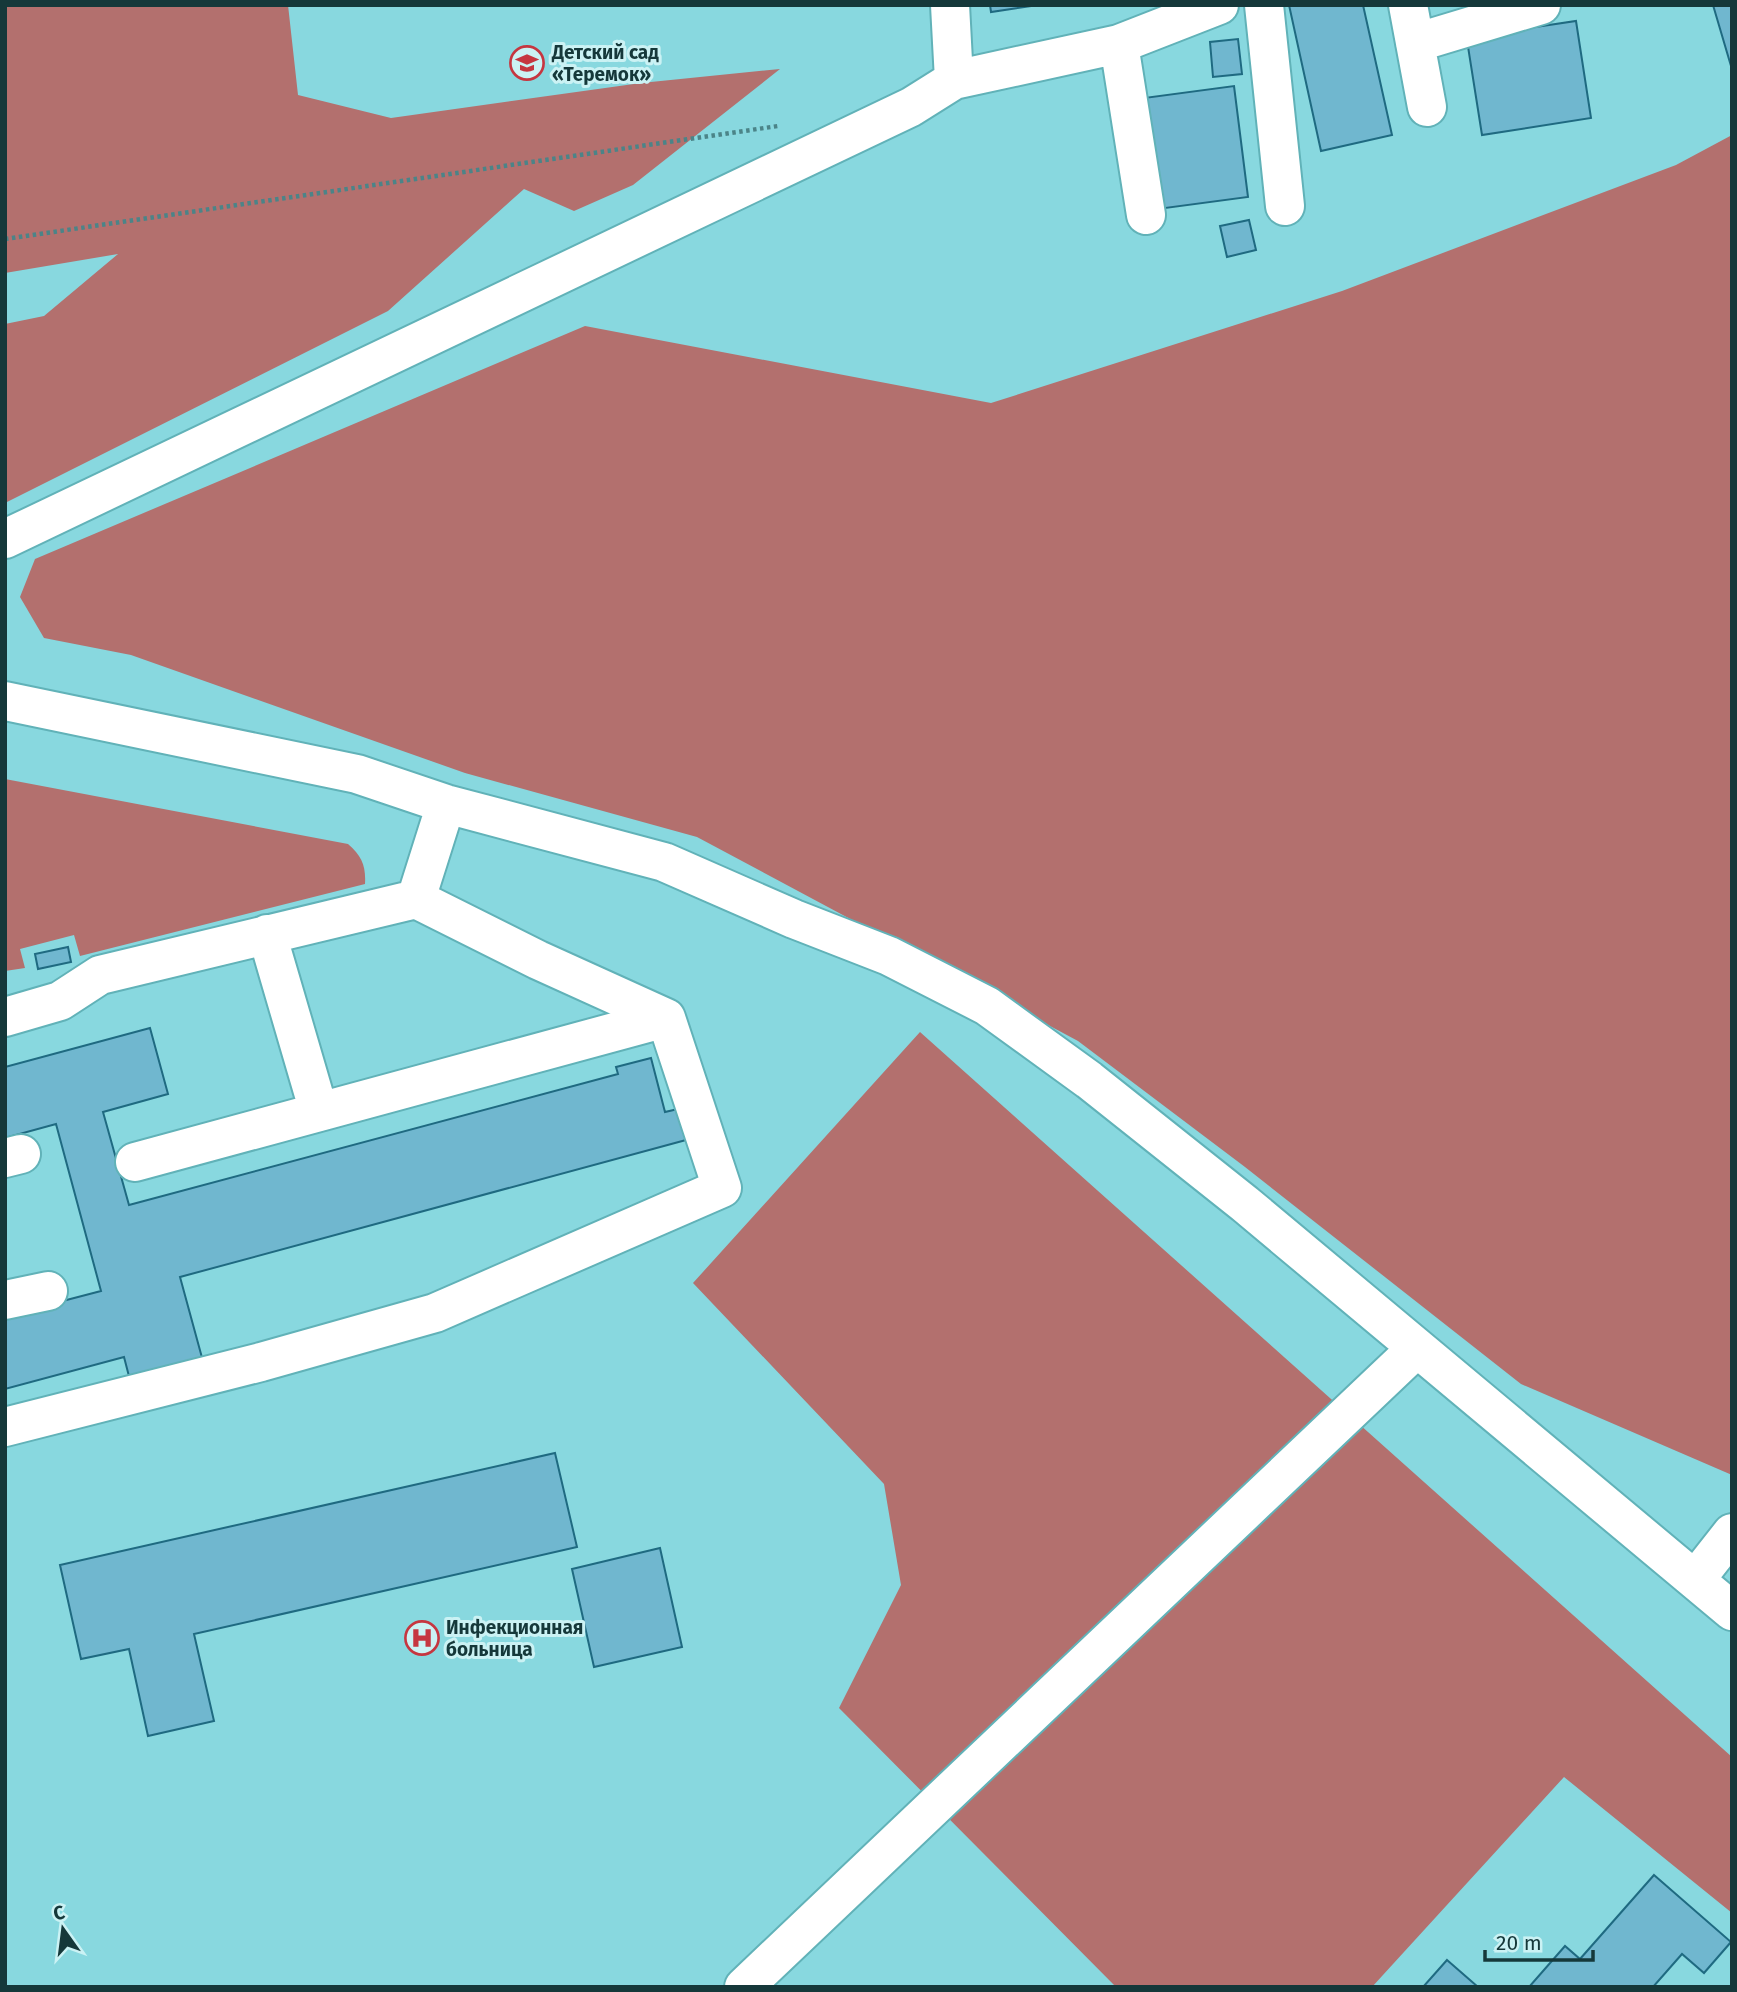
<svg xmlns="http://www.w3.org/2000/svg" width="1737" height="1992" viewBox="0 0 1737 1992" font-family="'Fira Sans',sans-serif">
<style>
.forest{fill:#b3706e}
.building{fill:#70b7cf;stroke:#1f6a81;stroke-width:2}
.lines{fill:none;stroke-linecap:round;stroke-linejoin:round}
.minor-casing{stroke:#61b2b8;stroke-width:42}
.path{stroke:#4b8488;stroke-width:4.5;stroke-dasharray:3.5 3.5;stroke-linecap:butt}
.minor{stroke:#fff;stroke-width:38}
.labels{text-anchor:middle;stroke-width:6;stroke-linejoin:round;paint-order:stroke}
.poi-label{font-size:19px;font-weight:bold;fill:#15383a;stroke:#cbf2f4;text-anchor:start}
</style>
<rect width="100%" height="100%" fill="#88d8df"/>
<path class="forest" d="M5,5H288L298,95L391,118L641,83L780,69L633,185L574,211L524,189L388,311L5,503V324L44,316L118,254L5,273Z
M1732,135V1475L1521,1384L1245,1167L1078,1041L697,837L465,773L131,655L44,638L20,597L35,559L585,326L991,403L1342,291L1676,165Z
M5,779L348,844C362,856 366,866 365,884L80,956L74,935L20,949L25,968L5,971Z
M920,1032L1732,1757V1913L1564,1777L1372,1987H1116L839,1708L901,1585L884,1484L693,1283Z"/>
<path class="building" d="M990,5H1032V6L991,12Z
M1289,5H1363L1392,135L1321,151Z
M1713,5H1732L1731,66Z
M1576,21L1591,118L1482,135L1466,34L1503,32Z
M1238,39L1242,74L1213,77L1210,42Z
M1234,86L1248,197L1158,209L1144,98Z
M1249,220L1256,250L1227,257L1220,226Z
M68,947L71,962L38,969L35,954Z
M150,1028L168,1094L103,1112L129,1205L618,1074L616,1067L651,1058L665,1112L678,1109L686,1140L180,1277L204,1365L131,1384L124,1357L5,1389V1316L101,1291L56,1124L5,1138V1067Z
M555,1453L577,1547L194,1634L214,1721L148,1736L129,1649L81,1659L60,1565Z
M660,1548L682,1647L594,1667L572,1569Z
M1654,1875L1731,1942L1704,1973L1682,1954L1653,1987H1529L1565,1946L1580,1959Z
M1447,1960L1478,1987H1423Z"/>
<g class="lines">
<g class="minor-casing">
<path id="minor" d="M950,5L954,80
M1264,5L1285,206
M1408,5L1427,107
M1415,43L1541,5
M1119,44L1146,215
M5,539L911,107L954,80L1119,44L1219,5
M5,701L357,774L446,804L664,862L794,919L889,956L987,1006L1089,1080L1245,1204L1732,1611
M416,899L446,804
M267,934L319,1112
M5,1017L60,1001L100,975L416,899L538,960L666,1018L722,1188L435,1313L261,1362L5,1427
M5,1158L21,1154
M135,1162L666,1018
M5,1300L48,1291
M1695,1580L1732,1533
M744,1987L1417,1348"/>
</g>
<path class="path" d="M5,239L778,126"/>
<use href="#minor" class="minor"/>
</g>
<defs>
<g id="school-ring" transform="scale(1.75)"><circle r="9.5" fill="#cbf2f4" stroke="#c63640" stroke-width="1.5"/><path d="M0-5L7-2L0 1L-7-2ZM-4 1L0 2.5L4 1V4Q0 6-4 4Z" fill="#c63640"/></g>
<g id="hospital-ring" transform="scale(1.75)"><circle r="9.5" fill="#cbf2f4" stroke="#c63640" stroke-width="1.5"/><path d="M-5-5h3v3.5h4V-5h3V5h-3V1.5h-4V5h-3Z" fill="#c63640"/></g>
</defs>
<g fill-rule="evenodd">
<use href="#school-ring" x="527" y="63"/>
<use href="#hospital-ring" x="422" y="1638"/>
</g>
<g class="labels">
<g class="poi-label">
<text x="552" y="59">Детский сад<tspan x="552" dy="22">«Теремок»</tspan></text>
<text x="446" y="1634">Инфекционная<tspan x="446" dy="22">больница</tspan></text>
</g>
</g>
<rect width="1737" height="1992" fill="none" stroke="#15383a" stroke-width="14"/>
<g transform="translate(63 1929) rotate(346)" stroke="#cbf2f4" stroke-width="5" paint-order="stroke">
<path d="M0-5L12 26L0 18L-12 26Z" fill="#15383a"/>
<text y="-10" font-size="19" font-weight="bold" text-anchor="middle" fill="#15383a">С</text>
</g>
<path d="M1485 1950v10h108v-10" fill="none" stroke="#15383a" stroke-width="3.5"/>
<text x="1496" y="1950" font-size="21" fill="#15383a" stroke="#cbf2f4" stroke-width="5" paint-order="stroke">20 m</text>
</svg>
